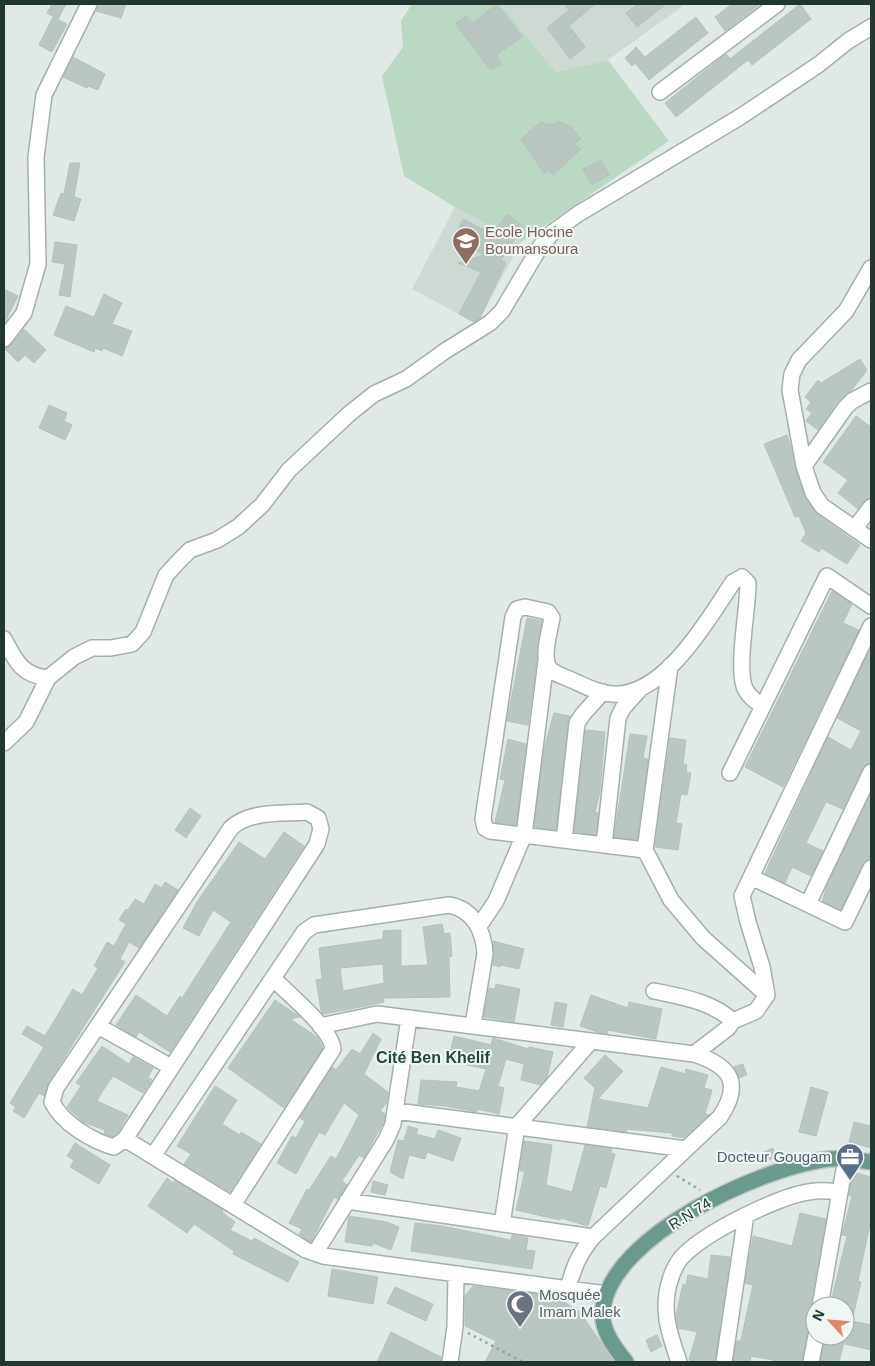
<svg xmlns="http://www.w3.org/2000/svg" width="875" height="1366" viewBox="0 0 875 1366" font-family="Helvetica,sans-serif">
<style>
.built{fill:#cfd9d4}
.green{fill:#bbd8c4}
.building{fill:#b9c6c1;stroke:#b4c2bc;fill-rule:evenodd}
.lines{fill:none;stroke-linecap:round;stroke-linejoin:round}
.minor-casing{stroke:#a4b0ac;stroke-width:18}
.major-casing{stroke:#bdc3c2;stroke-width:18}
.path{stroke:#84a99e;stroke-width:2.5;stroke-dasharray:2.5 4;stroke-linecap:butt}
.minor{stroke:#fff;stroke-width:15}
.major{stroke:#6a998e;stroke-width:15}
.labels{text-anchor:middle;stroke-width:4;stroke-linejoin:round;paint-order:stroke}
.education-label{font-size:15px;fill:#785e54;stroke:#f0f6f3;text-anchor:start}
.service-label{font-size:15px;fill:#4e5e75;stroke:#f0f6f3;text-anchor:end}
.street-label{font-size:15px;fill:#233732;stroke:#f0f6f3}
.worship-label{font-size:15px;fill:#5b616d;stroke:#f0f6f3;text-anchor:start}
.neighbourhood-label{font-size:16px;font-weight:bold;fill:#22473e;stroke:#f0f6f3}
</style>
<rect width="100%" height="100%" fill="#e0e9e5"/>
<path class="built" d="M500,4H686L608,60L556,72Z
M455,207L521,242L477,324L412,289Z"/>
<path class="green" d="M412,4H500L556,72L608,60L669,141L521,242L455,207L404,176L382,76L403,47L401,21Z"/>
<path class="building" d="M52,4H66L58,19L47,13Z
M98,4H126L121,18L96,11Z
M497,4L522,37L496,55L501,64L491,70L455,24L466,16L473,23Z
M564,4H595L569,26L585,47L570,59L547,28L569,10Z
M638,4H666L637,27L626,13Z
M732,4H760L725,31L715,17Z
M800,4L811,19L752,65L748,60L676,117L665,103L726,54L730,59Z
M53,17L67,24L52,52L39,45Z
M696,17L708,33L649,80L635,63L632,66L625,58L636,47L645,57Z
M73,57L105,74L98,90L88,86L87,88L63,77Z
M541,122L549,125L560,122L570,126L581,139L574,144L581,149L553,175L549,170L544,173L521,139Z
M601,160L609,175L592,185L583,169Z
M70,163H80L74,197L81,199L74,221L53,215L61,193L64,194Z
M507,214L523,226L501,260L506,263L480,318L474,322L459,314L481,272L458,263L484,255L454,238L463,219L492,234Z
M55,242L77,245L70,297L59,295L65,264L52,262Z
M4,289L18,296L4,324Z
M104,294L122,303L112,324L132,331L122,356L103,348L102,351L95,348L94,352L54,335L66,306L94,317Z
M24,329L46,350L34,363L25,355L18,362L5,349L11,345Z
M860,359L867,370L851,391L837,402L818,430L806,421L812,413L806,409L811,402L805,397L818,380L821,383Z
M49,405L67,413L64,421L72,425L65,440L39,428Z
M856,416L871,427V498L864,501L858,509L838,493L848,480L823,462Z
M787,435L805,498L818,515L860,545L847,564L821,548L819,552L801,541L806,533L799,516L795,517L764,444Z
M832,591L852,604L843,623L859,630L783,787L745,767Z
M527,618L542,621L528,725L507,721Z
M871,647V763L863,768L843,809L826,802L806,843L823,851L811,876L792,867L785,883L765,873L828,737L851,750L861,731L837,718Z
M554,713L570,716L556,830L534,827L544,749Z
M586,730L605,732L600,792L595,812L598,813L596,835L574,832Z
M630,734L647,736L643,758L648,759L637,840L614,837Z
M670,738L686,740L683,764L687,765L686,772L691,773L687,795L681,794L676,823L682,824L678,850L655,847Z
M508,739L526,744L516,825L495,822L505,780L500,779Z
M871,793V857L863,864L841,910L822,901L828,884Z
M190,808L201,816L186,838L175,830Z
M284,832L304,846L170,1052L139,1032L136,1037L116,1025L136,995L167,1016L180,996L182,998L231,922L213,910L199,936L183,928L197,902L239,842L265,859Z
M165,882L178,890L139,948L129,942L120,959L125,962L48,1083L44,1096L39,1093L24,1118L13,1111L16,1107L10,1103L44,1047L22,1034L27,1026L45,1036L73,989L82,995L98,968L94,966L107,942L114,946L126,924L119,920L126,909L128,910L135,899L144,904L155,884L162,888Z
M442,924L444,934L450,933L452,956L449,957L450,997L383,998L384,1002L346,1010L323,1014L321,1011L316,980L322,979L319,948L383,939V931L401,930V966L428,965L423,927ZM383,964L384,983L343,991L340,968Z
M493,941L524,949L519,969L501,965L500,967L493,965Z
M496,984L520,989L514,1022L484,1017L489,988L495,989Z
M591,995L628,1008L629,1002L662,1009L656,1039L608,1030L607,1034L600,1033L580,1026Z
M275,1000L300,1017L290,1019L317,1037L323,1048L284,1108L228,1068Z
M555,1002L567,1004L563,1027L551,1025Z
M373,1033L381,1039L364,1074L388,1092L387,1102L380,1111L385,1114L384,1121L364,1158L359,1155L342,1181L347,1185L338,1199L334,1197L311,1242L299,1235L302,1229L289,1223L307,1189L309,1190L331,1156L336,1159L359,1115L344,1103L325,1135L319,1132L296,1174L277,1163L292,1136L296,1138L305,1121L300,1118L332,1067L336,1070L352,1049L360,1054Z
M454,1036L491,1045L493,1038L528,1049L529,1047L553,1052L547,1078L541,1085L521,1080L524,1064L506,1059L498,1086L504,1088L499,1114L477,1109V1112L445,1106L418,1104L421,1080L457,1082L456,1087L479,1091L486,1069L448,1061Z
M102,1046L129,1064L133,1057L153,1068L148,1077L152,1080L143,1093L113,1076L102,1092L97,1101L128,1115L118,1132L112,1137L104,1133L105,1130L83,1122L67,1107L81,1086L76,1083Z
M605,1055L623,1071L598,1099L648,1108L661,1067L685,1074L686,1069L708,1075L704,1088L712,1090L705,1114L709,1115L684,1138L672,1136V1133L627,1129L626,1132L587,1127L595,1088L584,1078Z
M743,1064L747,1075L739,1078L734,1067Z
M215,1086L237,1100L222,1124L240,1135L241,1132L261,1144L230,1192L184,1164L191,1154L177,1146Z
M811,1087L828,1092L816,1136L799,1132Z
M854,1122L871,1126V1148L849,1142Z
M408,1126L418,1129L416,1134L435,1139L438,1130L461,1138L453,1161L427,1152L425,1159L409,1155L403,1179L390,1172L398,1140L404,1141Z
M524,1141L552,1145L546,1185L572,1192L585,1145L612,1149L611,1153L615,1154L606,1188L600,1186L588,1226L561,1218L560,1220L516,1210L525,1171H520Z
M75,1143L110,1165L99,1184L70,1167L74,1160L67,1156Z
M773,1148L776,1157L762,1163L759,1154Z
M853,1172L871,1177V1220L858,1281L861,1282L852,1321L871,1325V1350L845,1344V1338L839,1362H820L825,1336H845V1306H830L847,1236L842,1235L852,1196L849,1195Z
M167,1178L173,1183L175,1180L223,1210L222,1212L235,1222L230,1230L252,1241L254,1238L299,1262L288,1282L233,1254L234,1251L194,1224L187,1233L148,1206Z
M373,1181L388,1185L385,1195L371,1192Z
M800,1213L826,1219L811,1304L813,1312L802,1362H772L773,1360L751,1356L750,1362H733L736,1342L741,1340L753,1285L745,1283L753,1236L792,1246Z
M349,1216L387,1222L399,1227L391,1250L373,1243L372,1246L345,1242Z
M415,1223L442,1226L511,1240L512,1235L528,1238L526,1250L535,1251L532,1269L411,1251Z
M711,1255L730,1257L715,1362H697L689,1360L697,1332L678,1328L676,1315L683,1284L686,1285L688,1275L708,1279Z
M332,1269L378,1277L373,1304L328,1296Z
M473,1286L552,1296L561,1300L580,1312L614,1362H485L496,1341L465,1326V1296Z
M395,1287L433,1304L426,1321L387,1303Z
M391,1332L441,1357V1362H377Z
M657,1335L662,1346L651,1352L646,1340Z"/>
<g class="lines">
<g class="minor-casing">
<path id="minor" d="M660,92L777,4
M871,268L846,311L799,360L792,374L790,390L804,466L813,493L822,506L871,540
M4,339L24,313L38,264L36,157L44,95L89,4
M804,466L845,408L852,401L871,391
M855,528L871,507
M871,626L751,877L845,922L871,868
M4,639C16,661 21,675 48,678L74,657L92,648H111L132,644L143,632L166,575L179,561L190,550L217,540L238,527L262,505L289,470L349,414L374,394L406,379L445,351L490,323L502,311L540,247L553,232L578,214L740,117L818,65L848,41L871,27
M670,666L645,850L490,831L485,828L483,819L513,617L517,609L525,607L548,612L552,618C550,631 540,660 551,670C557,675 568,678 576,682C587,687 598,693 612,694C664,698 709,618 733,582L742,577L748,583C748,609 737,663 744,686C747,695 754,700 762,706
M4,743L26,722L48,678
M730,773L827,576L871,606
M307,812L318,818L321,829L317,844L125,1139L114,1147C92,1141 62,1123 52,1102L56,1088L231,828C251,810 282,814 307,812Z
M564,840L577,723L583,714L603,692
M604,845L618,718L623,708L641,688
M645,850L671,900L703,938L767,995
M808,904L871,772
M479,926L496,901L524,835L546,661
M654,991C682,997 711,1001 733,1021L728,1028L694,1054
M733,1021L756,1011L767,995L762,967L748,922L742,896L751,877
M98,1026L171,1067
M320,1026L377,1014L694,1054C732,1066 742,1084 720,1117L593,1237C579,1254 573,1268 568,1289
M396,1111L686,1149
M125,1139L306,1250L323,1256L606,1294
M153,1156L304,932L314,925L449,905C473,909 484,931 485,954L473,1025
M347,1201L593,1237
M233,1205L333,1049C331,1028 289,995 273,978
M502,1224L517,1126L591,1041
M315,1253L386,1140L393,1124L409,1018
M820,1306L846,1158
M450,1362L455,1327L456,1274
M679,1362C669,1332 660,1309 671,1277C673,1271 678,1261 682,1257C705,1232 782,1194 815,1191C823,1190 831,1191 838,1192
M724,1362L746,1215
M811,1362L816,1336"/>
</g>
<g class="major-casing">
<path id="major" d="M626,1362C614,1347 600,1329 603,1308C613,1235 758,1170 822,1160C839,1157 855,1160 871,1162"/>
</g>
<path class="path" d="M677,1176L700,1190
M468,1333L523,1362"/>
<use href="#minor" class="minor"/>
<use href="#major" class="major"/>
</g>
<defs>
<g id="school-pin" transform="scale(1.4375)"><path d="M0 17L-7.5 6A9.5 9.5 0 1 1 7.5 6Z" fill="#8d6e63" stroke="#f0f6f3"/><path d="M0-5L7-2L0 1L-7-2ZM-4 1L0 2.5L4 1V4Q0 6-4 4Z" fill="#fff"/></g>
<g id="office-pin" transform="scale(1.4375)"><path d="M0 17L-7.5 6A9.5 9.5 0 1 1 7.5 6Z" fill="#5c6f8a" stroke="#f0f6f3"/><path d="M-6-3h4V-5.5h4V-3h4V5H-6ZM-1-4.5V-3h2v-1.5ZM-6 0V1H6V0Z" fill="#fff"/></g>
<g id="mosque-pin" transform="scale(1.4375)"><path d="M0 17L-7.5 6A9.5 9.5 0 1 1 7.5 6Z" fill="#6b7280" stroke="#f0f6f3"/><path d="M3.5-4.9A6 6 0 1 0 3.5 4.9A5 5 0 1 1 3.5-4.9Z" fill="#fff"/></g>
</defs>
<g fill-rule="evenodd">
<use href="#school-pin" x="466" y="241"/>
<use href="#office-pin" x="850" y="1157"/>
<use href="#mosque-pin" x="520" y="1304"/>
</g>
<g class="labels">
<g class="education-label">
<text x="485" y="237">Ecole Hocine<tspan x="485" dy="17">Boumansoura</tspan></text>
</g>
<g class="service-label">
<text x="831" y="1162">Docteur Gougam</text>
</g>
<g class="street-label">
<text transform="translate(690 1214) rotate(-32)" y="5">R.N 74</text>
</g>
<g class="worship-label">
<text x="539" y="1300">Mosquée<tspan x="539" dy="17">Imam Malek</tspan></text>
</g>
<g class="neighbourhood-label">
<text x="433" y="1063">Cité Ben Khelif</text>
</g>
</g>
<rect width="875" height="1366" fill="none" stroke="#233732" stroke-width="10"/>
<g transform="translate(830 1321) rotate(296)"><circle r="24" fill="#f0f6f3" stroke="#9eaaa6"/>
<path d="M0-4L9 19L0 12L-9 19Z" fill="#e08767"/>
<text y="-8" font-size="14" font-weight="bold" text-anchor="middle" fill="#233732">N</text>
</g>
</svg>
